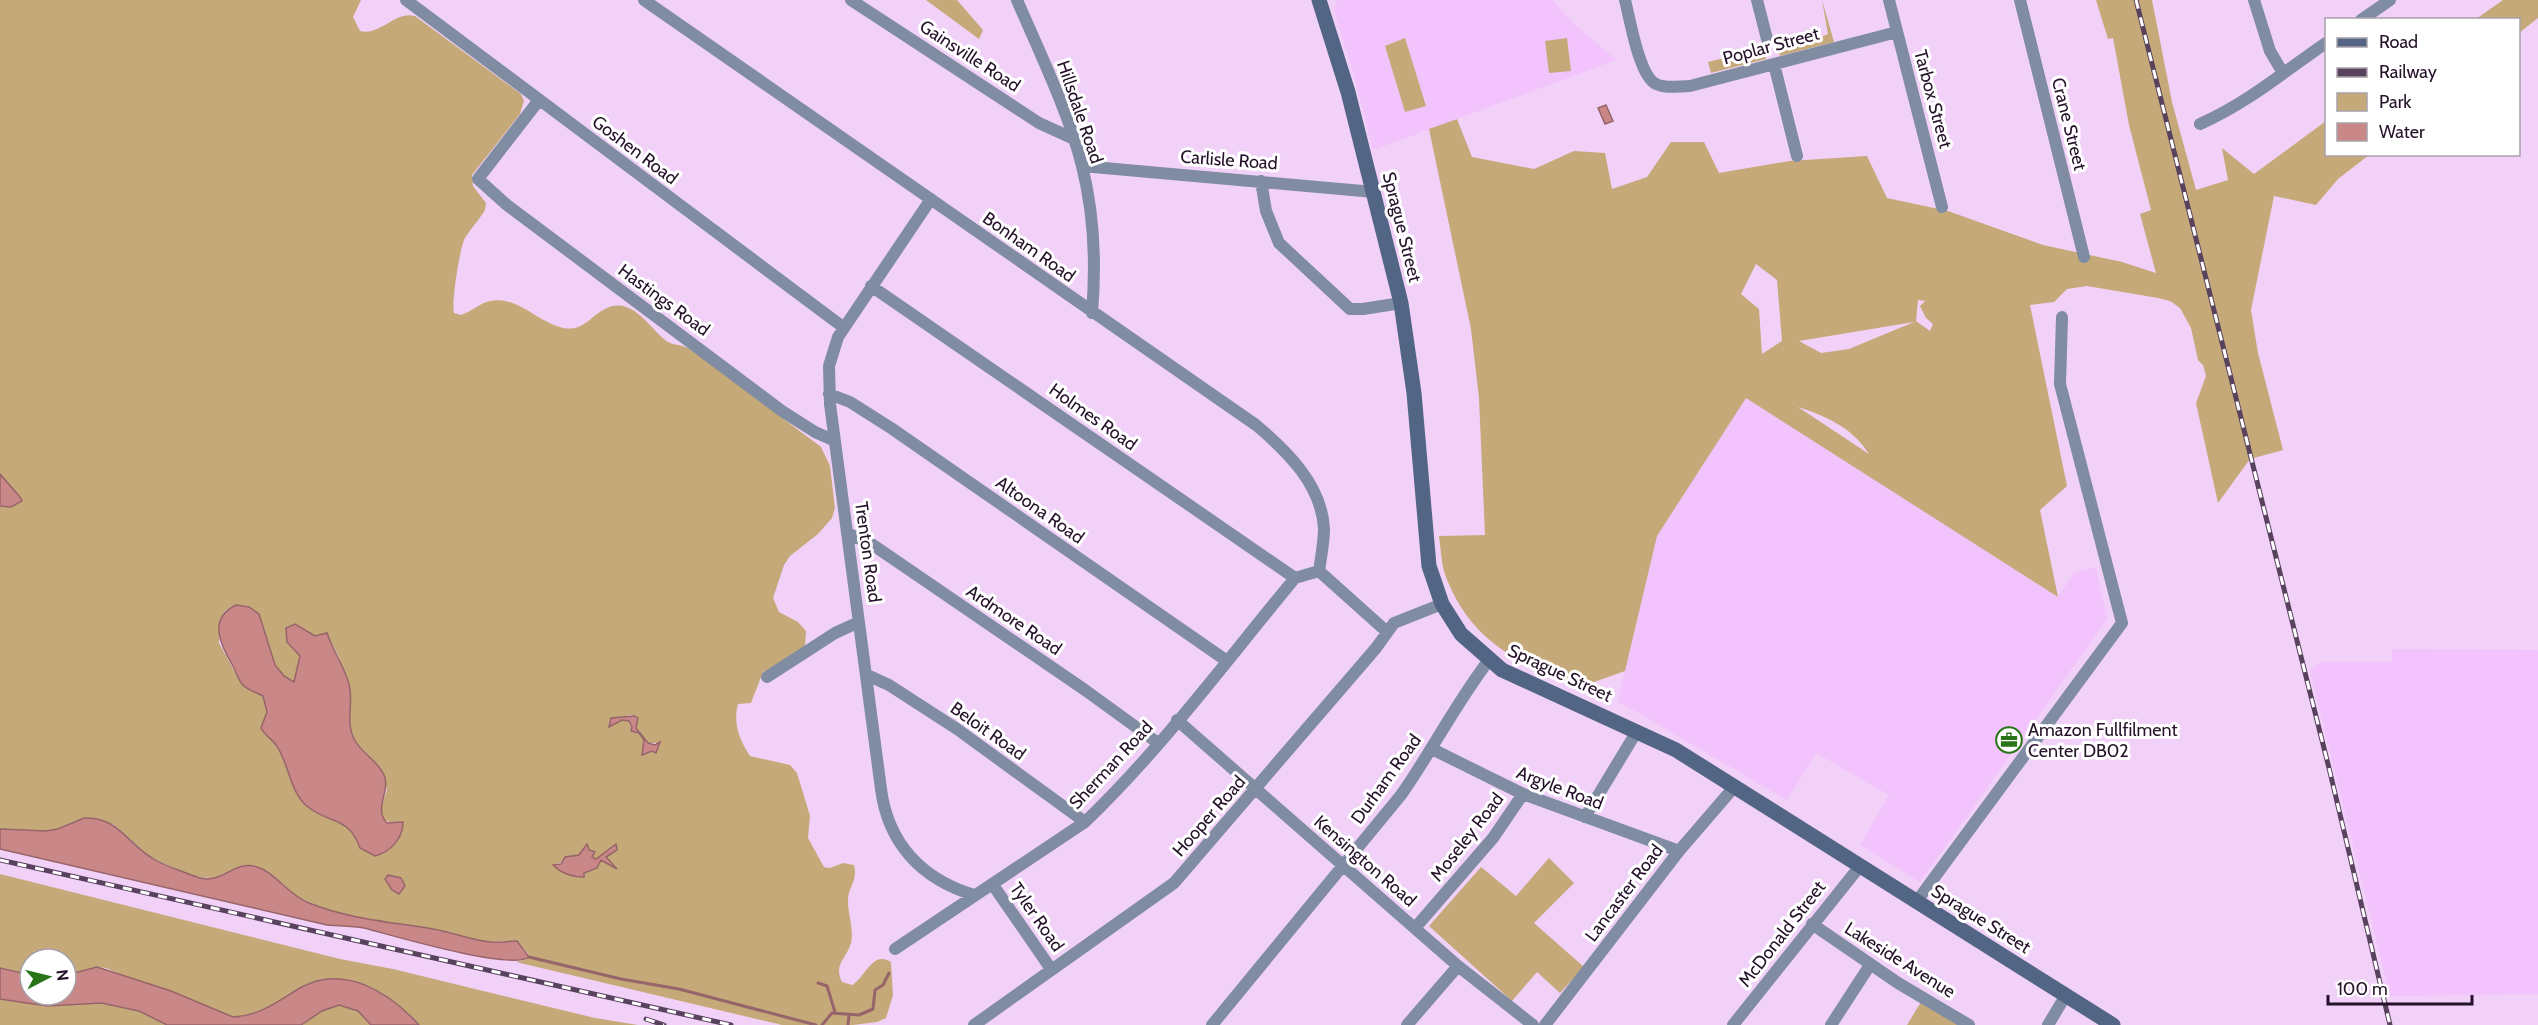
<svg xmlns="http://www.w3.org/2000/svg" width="2538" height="1025" viewBox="0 0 2538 1025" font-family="Cabin,sans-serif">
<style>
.built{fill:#f2c3fc}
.green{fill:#c5a979;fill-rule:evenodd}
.water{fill:#c98887;stroke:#98646b;stroke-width:1.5}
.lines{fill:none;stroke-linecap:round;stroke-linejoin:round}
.stream{stroke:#98646b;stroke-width:3}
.street{stroke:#7f8ca2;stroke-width:12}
.secondary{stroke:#526584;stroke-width:15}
.rail-casing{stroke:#59425e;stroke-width:5}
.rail{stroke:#fff;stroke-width:3;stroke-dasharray:9;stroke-linecap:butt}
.labels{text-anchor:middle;stroke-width:6;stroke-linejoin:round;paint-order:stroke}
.street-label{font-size:18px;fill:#251129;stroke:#fff}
.poi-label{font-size:18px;fill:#251129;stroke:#fff;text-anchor:start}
</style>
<rect width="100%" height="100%" fill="#f1d1f8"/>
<path class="built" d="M1338,0H1552L1574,24L1616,60L1373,150L1355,79L1336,17L1334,8Z
M1746,397L2058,597L2074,573L2096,567L2107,619L1920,882L1860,845L1889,795L1816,753L1787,800L1618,701L1657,536Z
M2392,649L2538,650V994L2390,996L2310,671L2321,662H2392Z"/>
<path class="green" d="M0,0H361L353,17L360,31C381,36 394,11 415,16L521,94L524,101L520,114L472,175L473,186L486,203L485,210C479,220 471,228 465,238C460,246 451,304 454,313L461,315C471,312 480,303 490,301C517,295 538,323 563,328C584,332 591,315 607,308C632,297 648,326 664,339C670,345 678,344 685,347C691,349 696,354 701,357L821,447L830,466L835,508L832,518L818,534L790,556L784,565L773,598L779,612L798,622L806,631L805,646L781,664L763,672L751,703L738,704C733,723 739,739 750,756L790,765L797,773L810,816L808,838L824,867L830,868L843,863L854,865C858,882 848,886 848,901C848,915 854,929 851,943C847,958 833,964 842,982L852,985C866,977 872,950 891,962L893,995L886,1018L877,1022L853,1025H782L516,962L527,959L529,955L520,944L512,941L488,942L432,929L348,916L330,911L290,894L267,871L258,867L231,871L217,879L194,876L151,858L113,824L75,821L58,829L46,831L0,829V506L22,501L0,474ZM235,605L249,607L258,614L275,665L284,676L295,682L300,656L287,642L303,628L315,636L327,634L339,657L348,719L354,740L376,765L387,789L381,809L383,819L392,823L374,856L360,848C349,816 330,824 308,807C289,792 289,762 276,745C271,738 265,736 261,728L267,712L263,695L241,683L219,643L221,617L226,610ZM631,715L636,721V728L648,743H659L658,749L643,755C644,742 646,735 632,730L629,721L622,720L609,727L610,719ZM616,844L612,853L606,857L616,868L601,860L593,870L584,873L583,877C572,877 561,873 554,865L579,855L587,845L591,857L596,859ZM388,875L402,878L405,886L399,894Z
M926,0H957L983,30L979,39Z
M1822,0L1834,42L1780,56L1777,45L1800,46L1828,34Z
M2096,0H2152L2172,102L2196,190L2228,180L2222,148L2254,174L2326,121V154L2369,155L2338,179L2316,205L2274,196L2251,310L2258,353L2283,450L2250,459L2218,503L2196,403L2206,376L2203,365L2198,360L2191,328L2180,308L2170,301L2158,298L2087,286L2067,289L2054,302L2030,305L2067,486L2040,510L2058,597L1746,398L1657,536L1625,671L1580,687C1519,664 1471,642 1446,577C1441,564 1441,549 1439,536L1485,535L1479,398L1471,329L1429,129L1457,119L1472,157L1534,169L1574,151L1605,153L1612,189L1647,177L1671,142H1704L1719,173L1789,161L1867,156L1887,198L1948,211L2043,245L2122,262L2156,273L2140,214L2151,210L2129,125L2113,38L2108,39ZM1756,264L1777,280L1782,341L1762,354L1759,309L1741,294ZM1918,300L1925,301L1920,306L1926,318L1933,324L1930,331L1916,321ZM1914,322L1849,349L1821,353L1799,341ZM1798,407C1826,416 1853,428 1869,454Z
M2503,0H2538V18L2519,33L2518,20L2476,19Z
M1405,38L1426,106L1405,112L1385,46Z
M1567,38L1571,71L1549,73L1545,41Z
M1763,48L1766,59L1711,73L1708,62Z
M1549,858L1574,883L1534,923L1584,967L1560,993L1537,972L1512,1001L1429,926L1481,867L1516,896Z
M0,874L340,959L393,969L595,1018L638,1025H419C389,991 339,961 295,991C278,1003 255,1020 233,1017C218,1015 205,1004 191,999C163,987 133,981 106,968L96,967L66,975V959H30V975L0,968Z
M0,999L47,1006L101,1003L139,1011L167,1025H0Z
M1921,1002L1959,1025H1907Z
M339,1005L358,1011L371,1025H301L322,1011Z"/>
<path class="water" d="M1606,105L1613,121L1605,124L1598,108Z
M0,474L20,497L22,501L11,507L0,506Z
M236,605L249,607L259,614L275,665L284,676L294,682L300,656L287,642L286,628L295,624L315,636L327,633C333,651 344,666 349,684C354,703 345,721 354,739C361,753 378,761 384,775C391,791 373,809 387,823L403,822C403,839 390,852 375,856L360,848C349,816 329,824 308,807C289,792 289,762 276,745C271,738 265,736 261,728L267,712L263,696C255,692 247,690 242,684C238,679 236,672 233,666C221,646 207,619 236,605Z
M635,716L638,718L636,728L648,743L655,745L660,742L656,753L652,751L642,755L644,740L639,733L631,731L632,727L629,721L622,720L609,727L611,718Z
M84,818C117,816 127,843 152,858C164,866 180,870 194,876C222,888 232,859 257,867C275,872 287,894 309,903C349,919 391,922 433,929C452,932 470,940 490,942C500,943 508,941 517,941L529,957C511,971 391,935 364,928C352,926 339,926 327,925L0,849V829L46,831L58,829Z
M587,844L589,850L595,852L592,857L596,859L616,844L617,850L606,857L617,869L601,860L597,868L584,873V877C572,877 561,873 553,865L561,864L565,857L579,855Z
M388,875L401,878L405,886L399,894L392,890L385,879Z
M97,967L171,991L233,1017C260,1016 278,1001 300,988C344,963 390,993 419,1025H371L358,1011L339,1005L322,1011L301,1025H167L139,1011L101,1003L47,1006L0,999V968L30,975V995H66V975Z"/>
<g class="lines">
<path class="stream" d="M529,957L621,979L679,989L816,1025
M818,983L827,986L835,1012
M822,1025L832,1013L859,1015L873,1009L875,990L883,985L889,973
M848,1025L849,1015"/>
<path class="street" d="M406,0L843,327
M644,0L1256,425C1287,451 1322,485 1324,529C1324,542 1321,557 1319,571
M851,0L1039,123L1072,138
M1017,0C1039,51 1069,113 1082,166C1094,213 1096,265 1092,313
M1625,0C1630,19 1639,76 1656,84C1666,89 1679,86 1690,86L1897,32
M1757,0L1767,39
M1889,0L1942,207
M2020,0L2084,257
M2254,0L2270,51L2283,73
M2361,20L2390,0
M1774,64L1797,156
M539,100L478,179L507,205L782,411L815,432L833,440
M2200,124C2249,102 2282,73 2326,43
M1082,166L1374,192
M1261,181L1266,211L1279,243L1350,309H1363L1401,303
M931,199L838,337L829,366L830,404L881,789C888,843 921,879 974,895
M871,286L1295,578
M829,394L850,402L891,428L1227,661
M847,533L873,545L1085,690L1158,743
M1319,571L1386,631
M867,675L889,685L957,729L1085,822
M767,677L835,633L859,622
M1177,720L1458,966L1533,1025
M1432,749L1523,794L1679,851
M1585,817L1637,731
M993,885L1051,969
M1917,901L2122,623L2060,384L2062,317
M1812,924L1898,983L1969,1025
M1415,928L1493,838L1523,794
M895,949L1085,822C1162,748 1227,660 1295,578L1319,571
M974,1025L1174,883L1376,648L1394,623L1442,604
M1212,1025L1401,795C1432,751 1456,703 1489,660
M1407,1025L1458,966
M1545,1025L1679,851L1735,786
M1733,1025L1860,866
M1831,1025L1870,965
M2048,1025L2066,995"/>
<path class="secondary" d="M1319,0L1348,92L1401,303L1414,393L1429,566L1442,604L1461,634L1502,670L1676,750L2113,1025"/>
<g class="rail-casing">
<path id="rail" d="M2136,0L2329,768L2390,1025
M0,860L731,1025
M646,1019L664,1025"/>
</g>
<use href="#rail" class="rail"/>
</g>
<defs>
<g id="office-ring" transform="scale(1.35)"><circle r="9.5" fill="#fff" stroke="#2a7418" stroke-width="1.5"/><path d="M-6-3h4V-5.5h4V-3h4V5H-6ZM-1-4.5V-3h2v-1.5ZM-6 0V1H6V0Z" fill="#2a7418"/></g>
</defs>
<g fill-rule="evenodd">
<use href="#office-ring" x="2009" y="740"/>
</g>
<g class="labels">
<g class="street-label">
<text transform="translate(1771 46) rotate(-15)" y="6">Poplar Street</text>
<text transform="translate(970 56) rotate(33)" y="6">Gainsville Road</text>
<text transform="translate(1933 99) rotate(75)" y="6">Tarbox Street</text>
<text transform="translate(1080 112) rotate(71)" y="6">Hillsdale Road</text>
<text transform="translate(2069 124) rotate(76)" y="6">Crane Street</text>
<text transform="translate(635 150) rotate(37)" y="6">Goshen Road</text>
<text transform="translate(1229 160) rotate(4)" y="6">Carlisle Road</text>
<text transform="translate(1402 227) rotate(76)" y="6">Sprague Street</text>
<text transform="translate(1029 247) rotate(35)" y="6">Bonham Road</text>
<text transform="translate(664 300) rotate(36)" y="6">Hastings Road</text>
<text transform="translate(1093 417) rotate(35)" y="6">Holmes Road</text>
<text transform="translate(1040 510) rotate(35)" y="6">Altoona Road</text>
<text transform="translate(868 552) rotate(82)" y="6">Trenton Road</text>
<text transform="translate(1014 620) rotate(34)" y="6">Ardmore Road</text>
<text transform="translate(1560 673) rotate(25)" y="6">Sprague Street</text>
<text transform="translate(988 731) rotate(35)" y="6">Beloit Road</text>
<text transform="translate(1111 765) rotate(-47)" y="6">Sherman Road</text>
<text transform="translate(1386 779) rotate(-54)" y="6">Durham Road</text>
<text transform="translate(1560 788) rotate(21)" y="6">Argyle Road</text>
<text transform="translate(1209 816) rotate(-49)" y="6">Hooper Road</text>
<text transform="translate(1467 837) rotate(-52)" y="6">Moseley Road</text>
<text transform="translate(1365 861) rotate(41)" y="6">Kensington Road</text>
<text transform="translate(1624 893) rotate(-53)" y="6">Lancaster Road</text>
<text transform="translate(1037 917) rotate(55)" y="6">Tyler Road</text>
<text transform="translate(1981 919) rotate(32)" y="6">Sprague Street</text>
<text transform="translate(1782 934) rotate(-52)" y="6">McDonald Street</text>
<text transform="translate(1900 960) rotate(32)" y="6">Lakeside Avenue</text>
</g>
<g class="poi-label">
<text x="2028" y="736">Amazon Fullfilment<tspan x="2028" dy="21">Center DB02</tspan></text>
</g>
</g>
<rect x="2325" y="18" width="195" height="138" fill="#ffffff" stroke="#a8a0a9" stroke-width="1.5"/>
<rect x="2337" y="38" width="30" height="9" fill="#526584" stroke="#a8a0a9" stroke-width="1.5"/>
<text x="2379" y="48" font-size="18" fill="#251129">Road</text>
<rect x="2337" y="68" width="30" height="9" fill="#59425e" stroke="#a8a0a9" stroke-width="1.5"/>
<text x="2379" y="78" font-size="18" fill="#251129">Railway</text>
<rect x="2337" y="93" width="30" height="18" fill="#c5a979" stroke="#a8a0a9" stroke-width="1.5"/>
<text x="2379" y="108" font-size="18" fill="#251129">Park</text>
<rect x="2337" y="123" width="30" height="18" fill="#c98887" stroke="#a8a0a9" stroke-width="1.5"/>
<text x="2379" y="138" font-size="18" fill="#251129">Water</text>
<g transform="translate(48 977) rotate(83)"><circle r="28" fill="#ffffff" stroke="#a8a0a9" stroke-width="1.5"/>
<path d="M0-4.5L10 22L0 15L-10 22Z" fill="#2a7418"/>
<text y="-9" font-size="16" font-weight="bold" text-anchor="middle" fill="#251129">N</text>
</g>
<path d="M2328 995v9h144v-9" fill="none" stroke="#251129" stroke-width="3"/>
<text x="2337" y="995" font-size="18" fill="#251129" stroke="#ffffff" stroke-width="4.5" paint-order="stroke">100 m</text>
</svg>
